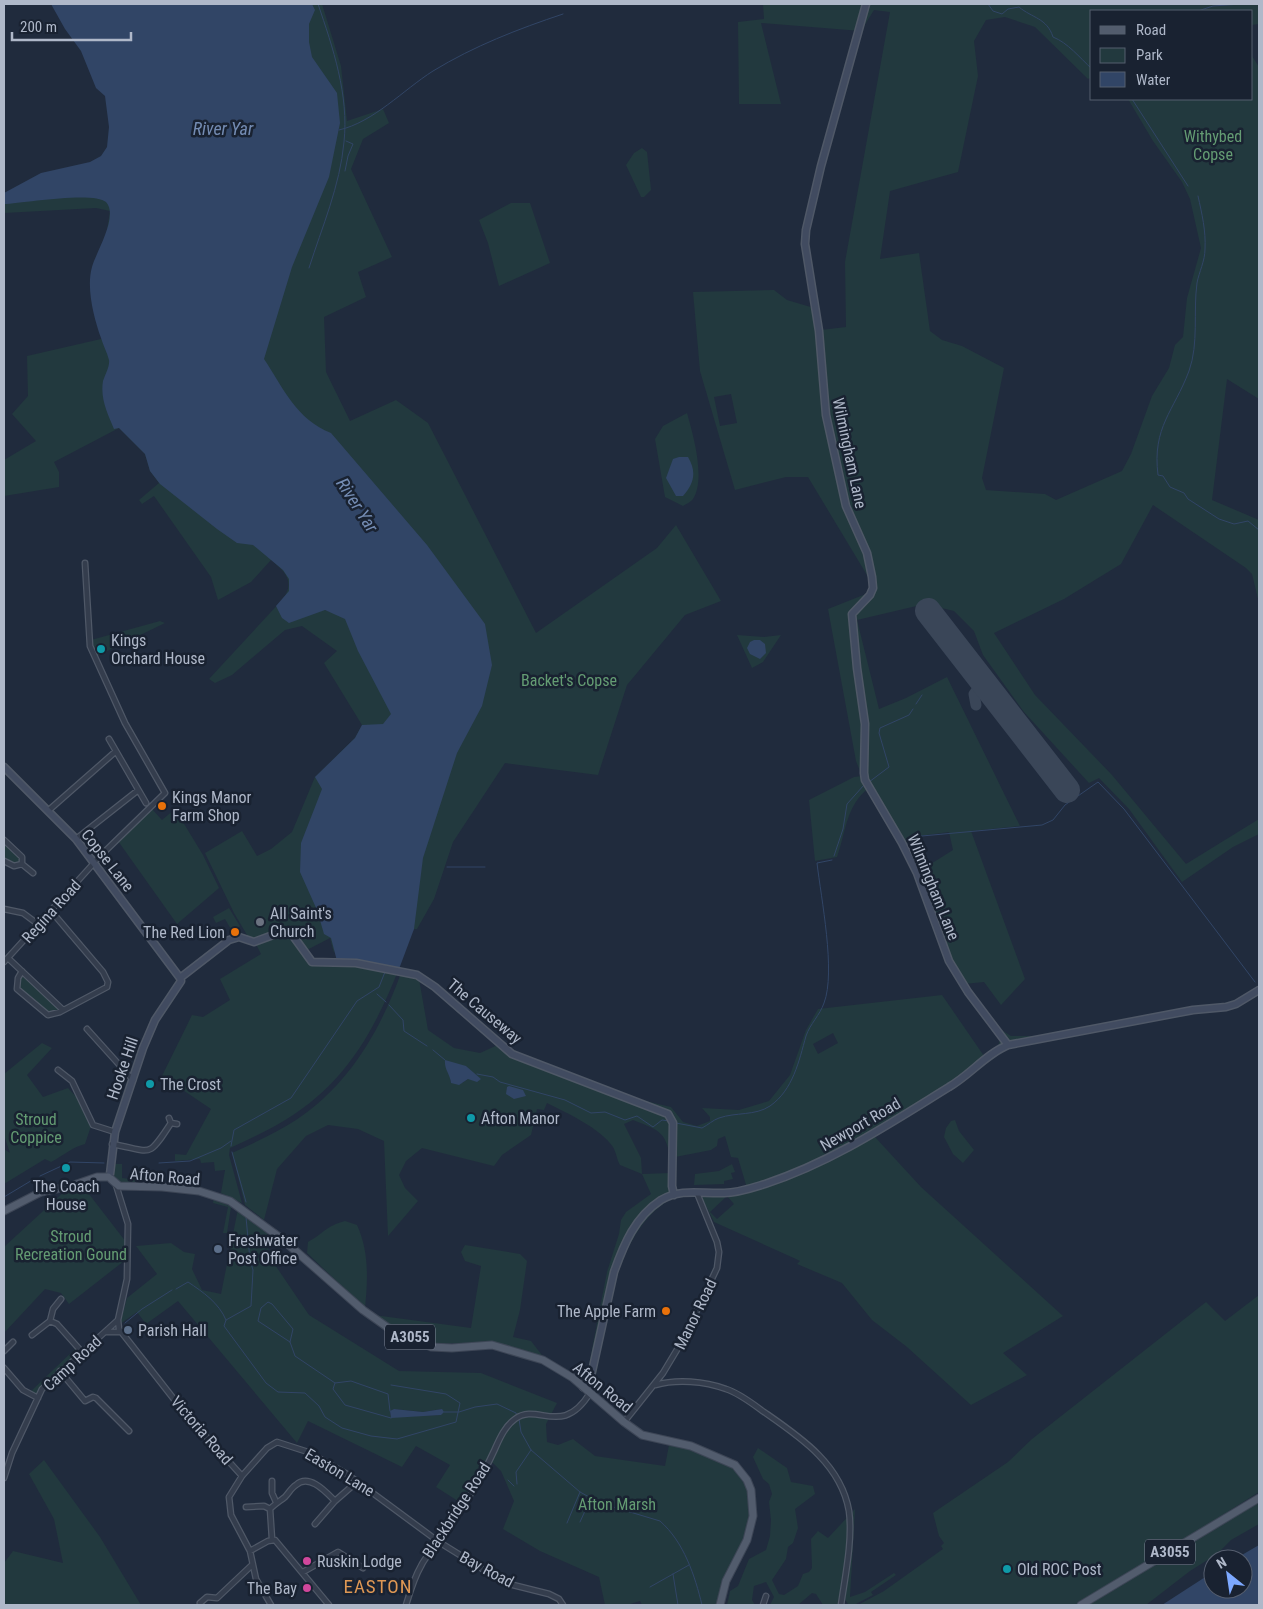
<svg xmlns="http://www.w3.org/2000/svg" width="1263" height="1609" viewBox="0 0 1263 1609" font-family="'Roboto Condensed',sans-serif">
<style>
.green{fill:#22393e;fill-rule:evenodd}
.water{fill:#314566}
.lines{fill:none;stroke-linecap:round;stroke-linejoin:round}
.stream{stroke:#314566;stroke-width:1}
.taxiway{stroke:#3a4658;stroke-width:11}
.runway{stroke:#3a4658;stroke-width:26}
.street-casing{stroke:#4f5867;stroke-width:7}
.secondary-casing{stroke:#4f5867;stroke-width:9}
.primary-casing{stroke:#3d4656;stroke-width:9}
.street{stroke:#343d4d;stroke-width:4.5}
.secondary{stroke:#414b60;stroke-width:6}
.primary{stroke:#525c6d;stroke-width:7}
.culture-dot{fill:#0f9aa8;stroke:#192231;stroke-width:2}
.food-dot{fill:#e8710a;stroke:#192231;stroke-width:2}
.worship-dot{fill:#6b7280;stroke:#192231;stroke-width:2}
.service-dot{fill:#5c6f8a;stroke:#192231;stroke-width:2}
.hotel-dot{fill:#d1479c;stroke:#192231;stroke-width:2}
.labels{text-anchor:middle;stroke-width:5;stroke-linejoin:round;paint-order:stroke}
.shield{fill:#192231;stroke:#828b9b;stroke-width:1}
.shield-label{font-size:15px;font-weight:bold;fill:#afb8c9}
.park-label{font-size:16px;fill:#649c73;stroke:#192231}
.street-label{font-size:16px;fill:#afb8c9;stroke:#192231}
.poi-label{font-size:16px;fill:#afb8c9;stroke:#192231;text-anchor:start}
.water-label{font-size:18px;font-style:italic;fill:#748cb3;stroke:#192231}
.quarter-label{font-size:19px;letter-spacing:1px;fill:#de9754;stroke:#192231}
</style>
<rect width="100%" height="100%" fill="#202b3d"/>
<path class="green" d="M298,4H322L341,66L347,121L383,109L389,123L363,139L351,169L392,257L358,272L366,297L324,317L326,372L350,421L396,400L428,423L536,633L657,548L676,525L721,601L685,615L627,685L598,775L505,763L453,842L434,899L417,929H414L408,916L461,707L129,275L338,132L339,128H317Z
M763,4H1259V24L1252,25V11H1092V77L1088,79L1035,27L1005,17L986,20L974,41L978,76L958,172L890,191L880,259L919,253L930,331L942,340L962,346L1004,368L982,478L986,490L1045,494L1056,500L1122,471L1131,454L1152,396L1169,368L1175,345L1183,337L1187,298L1201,248L1190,199L1182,182L1153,141L1128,99H1252V56L1259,67V399L1227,379L1212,500L1259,520V603L1252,574L1246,568L1153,505L1121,564L1064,599L994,633L1035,695L1112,775L1186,864L1259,819V834L1233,847L1182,882L1129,809L1099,778L1089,783L1024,712L983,655L974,631L954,611L925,604L857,620L879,709L906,698L947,677L1020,826L971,831L1025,979L1001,1005L984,982L964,984L950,961L918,872L953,850L949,832L919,836L905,845L869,788C846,805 846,832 837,857L815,861L809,800L854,777L862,776L856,761L828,609L876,590L808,477H786L735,490L700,371L693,292L774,290L787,300L814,308L828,414L821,330L846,327L845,262L890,12L874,10L861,31L761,23L781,104H739L738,22L764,19ZM731,394L737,423L720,426L714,397Z
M642,148L647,152L651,190L644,197H641L626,165L634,153Z
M125,182L107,230L110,211L96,208L4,213L5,193Z
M511,203H530L550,263L499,286L488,243L479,220Z
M101,339L109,343L258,526L305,604L429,642L334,953L330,938L305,951L292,932L250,940L234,913L205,853L242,831L257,856L271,849L292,832L315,777L355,738L362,725L324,663L337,651L302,626L285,630L232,675L215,683L209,679L283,599C295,582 286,572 271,560L251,582L218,600L211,577L154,496L142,504L139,500L159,483L150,471L145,454L119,428L54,462L59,472V487L4,496V460L36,441L12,414L28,396L27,356Z
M687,413C693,434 706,479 693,499C691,502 686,504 683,506L665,497L655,439L663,426Z
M160,621L165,623L95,657L91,640Z
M737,635L764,637L781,635L763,662L752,668Z
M152,809L162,820L175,809L203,855L219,888L177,924L118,841Z
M4,840L22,857V864L14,866L4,861Z
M229,908L240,926L232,931L225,919L216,923L213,917Z
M281,933L290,935L307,959L398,971C371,1039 340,1090 275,1126C260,1134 245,1141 230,1148L229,1155L242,1203L221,1193L225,1170L215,1171L214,1162L201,1163L200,1159L175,1161V1154L186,1155L211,1109L162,1076L192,1015L203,1017L230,1000L220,979L261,954L256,944Z
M401,973L419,979L428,1030L454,1048L480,1053L502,1043L511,1050L553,1068L641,1100L671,1107L683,1122L697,1126L710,1121V1117L702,1108L739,1110L769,1101L790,1075L806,1030L818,1009L942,995L984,1056C999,1045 1003,1046 997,1027L1011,1036H1034L1036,1038L1009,1044L892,1121L810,1165L747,1188L738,1158L731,1157L725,1136L718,1139L717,1146L711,1150L670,1158C666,1130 657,1130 633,1120L624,1124L641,1158L642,1174L671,1173V1199C614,1232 607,1320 595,1380L587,1375L607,1272L619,1234L621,1220L626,1212L651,1194L642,1174L620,1165C617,1160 616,1152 613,1147C600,1128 567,1113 547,1103L544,1110L537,1109L531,1135L502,1155L494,1166L422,1148L406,1161L399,1175L405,1188L418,1201L388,1236L384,1141L358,1129L328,1125L306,1136L277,1169L264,1220L245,1205L232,1153C254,1143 276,1133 296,1120C349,1085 380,1031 401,973ZM833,1033L838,1043L818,1054L813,1044ZM466,1066L472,1073L473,1079H468L462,1083H451L450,1076Z
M23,975L59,1008L58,1011L48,1014L18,988L20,976Z
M42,1043L52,1048L27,1075L43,1097L68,1088L80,1101L91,1126L85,1144C72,1147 63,1156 51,1162L45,1159L4,1184V1149L10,1153L4,1135V1074Z
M955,1120L959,1131L974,1150L963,1163L953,1154L944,1137L946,1128L951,1121Z
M875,1137L921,1187L1063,1316L1003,1353L1027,1375L971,1405L907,1347L872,1320L842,1283L797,1264L800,1261L796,1259L714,1222L701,1196C762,1195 822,1166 875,1137ZM727,1196L734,1204L717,1219L710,1212Z
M114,1164H122V1178L138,1180V1185H118L114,1179Z
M732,1164L735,1172L731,1173L733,1179L724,1181V1184L694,1185L695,1174L719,1171Z
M82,1185L126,1242L124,1261L69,1304L61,1293L45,1289L4,1333V1247L66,1190Z
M214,1198L231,1207L227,1233H223L228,1207L213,1203Z
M238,1209L267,1229L269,1256L309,1315L399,1371L481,1373L557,1403L546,1424L547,1442L558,1445L573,1439L595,1456L665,1466L669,1445L691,1449L733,1468L748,1489L750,1515L745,1539L723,1580L716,1605H642L640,1601L627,1605H605L599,1577L540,1551L503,1529L514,1501L501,1471L489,1459L461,1503L436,1487L450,1465L416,1446L402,1467L308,1421L297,1443L178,1301L146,1324L137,1312L120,1324L127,1298L157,1274L136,1246L171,1243L184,1252L195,1254L192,1269L202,1290L221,1294ZM394,1409L423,1412L442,1409L441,1415L391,1417L390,1412Z
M345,1221L357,1225C369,1251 368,1279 365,1308L307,1253L308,1242C324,1233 326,1226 345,1221Z
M465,1245L520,1254L527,1261L520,1310L513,1337L531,1341L545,1359L492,1342L431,1344L389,1326L374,1315L471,1328L481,1266L465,1261L461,1252Z
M1259,1295V1492L1205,1526L1203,1530L1078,1605H858L884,1591L943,1549L941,1546L944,1543L939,1536L933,1513L1008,1462L1032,1439L1206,1302L1225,1321Z
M77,1347L82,1352L51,1380L38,1398L28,1394Z
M758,1448L787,1468L791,1482L813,1486L815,1494L795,1509L798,1528L793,1543L788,1547L786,1559L772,1580L779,1594L784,1595L798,1586L803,1574L809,1572L812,1568L811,1539L818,1531L828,1538L855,1509L850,1597L865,1592L894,1573L896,1575L871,1592L873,1595L854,1605L848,1604L842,1595L840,1605H823L816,1594L812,1593L798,1605H770L774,1597L766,1582L754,1586L752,1600L755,1605H727L730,1591L738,1586L749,1559L766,1550L770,1536L771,1520L769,1502L772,1494L769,1484L763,1479L753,1457Z
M44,1460L100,1537L141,1605H4V1563L13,1551L63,1563L54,1519L29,1474Z
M1259,1500V1524L1231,1540L1217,1554L1190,1571L1146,1605H1083Z"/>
<path class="water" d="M51,4H312L315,10L309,24V42L312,57L337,93L340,123L329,177L292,267L264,359C284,389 296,419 331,433L427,545L485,624L492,665L482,706L457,753L423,858L414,929L399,969L337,961L331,938L324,934L317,910L300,872L301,843L322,789L315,777L355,738L362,725L383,724L391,714L358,651L345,619L325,610L289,623L282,618L276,606L289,591V579L283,570L253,545L237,543L217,529L160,484L150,471L145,454L119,428L114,429C108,414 100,399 103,381C105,375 110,366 109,360C107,352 103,345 101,338C94,318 86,288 92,267C96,252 119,216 106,202C94,191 22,203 4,204V193L41,173L90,162L101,156L107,147L109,127L105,96L96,88L81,51L65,29Z
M679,457H688C697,472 694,484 683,496H676L666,478L673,459Z
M754,640H760L765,644L766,653L760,659L750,654L747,648L750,642Z
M445,1060L466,1066L481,1079L477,1082L468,1079L459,1085L451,1083C450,1074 444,1069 445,1060Z
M509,1086L523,1090L526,1096L514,1099L506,1094L507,1087Z
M394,1409L423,1412L442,1409L444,1412L441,1415L391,1418L390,1411Z
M1259,1545V1605H1162L1213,1572V1589H1243V1559H1235Z"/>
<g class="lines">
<path class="stream" d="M988,4L993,11L1002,14L1008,9L1019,7C1032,18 1047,18 1053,37C1068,43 1079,57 1092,69
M1198,11L1213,6L1241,4
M1132,99L1188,186
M339,130C374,122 403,90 433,71C474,46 518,29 563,14
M345,171L348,156L353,144L346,141
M1198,196C1202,214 1206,231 1205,249C1205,261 1199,272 1197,283C1193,312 1199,343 1189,371C1174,411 1152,427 1158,475L1163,476L1170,487L1184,493L1188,499L1219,519L1234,524L1248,521L1259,530
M309,268C322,227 340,186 344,142C349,95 333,48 318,4
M916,704L922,695
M869,782L889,767L879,733L880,728L909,715L913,709
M911,837L1042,825L1053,820L1065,805L1098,782L1124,809L1255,982
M834,856L843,829L847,804L864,785
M447,867H485
M377,994L386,1002
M389,1005L403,1020L404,1031L427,1046
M433,1050L445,1060
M477,1074L493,1077L500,1082L565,1100L591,1113L605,1112L625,1120L637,1116L653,1127L662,1120L669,1121
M676,1123L702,1128C708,1125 713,1120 719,1118C736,1112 755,1116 770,1106C793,1090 799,1061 806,1036C810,1024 820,1015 824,1003C836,972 821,898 817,863L832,860
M231,1146L234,1130L291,1098L357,1001L379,987L385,972
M232,1152L246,1202
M159,1163L190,1161L221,1148L231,1141
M40,1176L70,1162L104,1163
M4,1197L34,1179
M246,1217L250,1260L253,1270L251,1306L226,1320L224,1326L266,1383L278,1392L305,1393L319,1406L325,1417L342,1428L371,1436L397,1439L456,1422L460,1403L446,1394L391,1385
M176,1289L188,1282C203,1292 219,1303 226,1320
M125,1323L142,1309L172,1290
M290,1342L293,1329L272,1304L268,1302L261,1308L258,1321L290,1342L295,1356L335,1383L351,1381L388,1394L390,1411
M335,1383L333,1389L345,1405L391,1418
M444,1412H459L475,1407L497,1404L516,1413L517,1416
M519,1419L521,1432L531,1450L580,1492L600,1503L660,1521C684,1542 695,1576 702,1605
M508,1480L514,1486
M517,1484L516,1472L531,1450
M580,1522L590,1500
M567,1523L580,1492
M673,1574L678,1605
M650,1587L689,1565"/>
<path class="taxiway" d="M976,705L974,694L983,682"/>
<path class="runway" d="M928,611L1067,790"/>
<g class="street-casing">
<path id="street" d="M85,563L90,646L125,723L165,793L94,862
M109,739L146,803
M49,810L115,752
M76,839L137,791
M4,840L22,857V864
M4,861L14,866L22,864
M22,864L33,873
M4,909L23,913L39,925
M9,959L63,1010
M4,962L94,863
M22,971L18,978L17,989L48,1015L60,1012L107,987L108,982L103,972L52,912
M87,1029L133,1080
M58,1070L72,1081L93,1125L115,1132
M169,1118L171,1123L177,1124
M112,1144C152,1151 147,1160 171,1123
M116,1185L128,1224L127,1279L118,1320L119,1329L184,1412L242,1476
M50,1321L57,1324L82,1352
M106,1332H120
M32,1335L50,1321L53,1309L61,1299
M4,1351L13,1342
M4,1368L23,1390L38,1398
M60,1371L85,1401L93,1397L96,1398L129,1431
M655,1385C677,1379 704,1381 726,1389C739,1393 753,1404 764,1412C800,1437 841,1464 849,1511C853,1539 845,1577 841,1605
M624,1422L663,1373L684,1338L717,1268L719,1252L717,1242L697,1193
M4,1478L12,1453L42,1389L118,1320
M272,1481V1493L276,1502
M246,1507L264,1506L270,1509
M315,1524L335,1501
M272,1539L270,1509C275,1504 280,1501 285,1497C289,1493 291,1488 296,1485C309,1473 326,1492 335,1501L351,1487
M250,1551L268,1541L275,1540L329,1605
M303,1572L338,1552L363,1568
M200,1603L207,1597L217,1598L252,1565
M271,1605L256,1579L250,1551L231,1515L229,1497L242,1476L267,1448L277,1442L308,1452L347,1474L439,1542L489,1573L513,1585L549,1594L559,1599L563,1605
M406,1605C410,1592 414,1578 421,1566C425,1557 433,1550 439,1542C458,1514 480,1482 494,1451C499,1440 504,1427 515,1419C538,1402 562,1438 590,1393
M763,1605L766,1596"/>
</g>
<g class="secondary-casing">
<path id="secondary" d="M866,4L821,166L806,230L805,244L819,331L826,415L846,506L867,553L872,577L873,588L870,595L852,614L857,668L865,724L864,773L865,780L902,843L917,873L949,961L968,992L1008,1045
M4,767L76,839L180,978
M180,978L229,940L239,937L254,942L284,931L291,933L312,962L356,963L417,975L435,987L512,1054L668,1114L673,1123L672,1186L674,1195
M110,1174L115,1132L143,1048L155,1020L181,981L180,978
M583,1387L591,1376L614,1272C624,1244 635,1217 661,1200C681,1188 702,1194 724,1193C738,1193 752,1188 765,1184C832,1162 889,1124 949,1087C970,1075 986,1054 1008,1045L1193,1010L1226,1007L1236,1004L1259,990"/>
</g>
<g class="primary-casing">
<path id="primary" d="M111,1179L119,1186L162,1187L199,1191L230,1201L282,1239L363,1310L387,1327L431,1347L452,1348L492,1345L543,1360L573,1378L624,1422L642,1435L691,1446L735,1465L747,1480L751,1490L753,1516L747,1540L726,1581L720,1605
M4,1211L41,1192L71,1186L97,1177H108
M1081,1605L1259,1498"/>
</g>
<use href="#street" class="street"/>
<use href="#secondary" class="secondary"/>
<use href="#primary" class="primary"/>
</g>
<g class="culture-dot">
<circle cx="101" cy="649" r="5"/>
<circle cx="150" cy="1084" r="5"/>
<circle cx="471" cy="1118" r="5"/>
<circle cx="66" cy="1168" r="5"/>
<circle cx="1007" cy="1569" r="5"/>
</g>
<g class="food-dot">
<circle cx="162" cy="806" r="5"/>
<circle cx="235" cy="932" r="5"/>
<circle cx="666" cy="1311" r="5"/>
</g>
<circle class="worship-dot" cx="260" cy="922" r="5"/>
<g class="service-dot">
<circle cx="218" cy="1249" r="5"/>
<circle cx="128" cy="1330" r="5"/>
</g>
<g class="hotel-dot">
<circle cx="307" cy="1561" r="5"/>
<circle cx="307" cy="1588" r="5"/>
</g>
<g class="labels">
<g class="shield">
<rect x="385" y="1324.5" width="50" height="25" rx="4"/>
<rect x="1145" y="1539.5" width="50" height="25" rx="4"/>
</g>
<g class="shield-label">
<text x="410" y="1342">A3055</text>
<text x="1170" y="1557">A3055</text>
</g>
<g class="park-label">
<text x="1213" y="142">Withybed<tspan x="1213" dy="18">Copse</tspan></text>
<text x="569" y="686">Backet's Copse</text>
<text x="36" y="1125">Stroud<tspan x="36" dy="18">Coppice</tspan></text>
<text x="71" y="1242">Stroud<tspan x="71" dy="18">Recreation Gound</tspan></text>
<text x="617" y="1510">Afton Marsh</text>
</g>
<g class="street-label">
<text transform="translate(850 453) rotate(78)" y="6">Wilmingham Lane</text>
<text transform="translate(108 860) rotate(52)" y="6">Copse Lane</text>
<text transform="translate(934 887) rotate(68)" y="6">Wilmingham Lane</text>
<text transform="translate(51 911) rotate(-48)" y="6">Regina Road</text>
<text transform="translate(485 1011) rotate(40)" y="6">The Causeway</text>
<text transform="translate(122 1068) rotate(-71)" y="6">Hooke Hill</text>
<text transform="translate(860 1124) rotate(-30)" y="6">Newport Road</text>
<text transform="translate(165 1176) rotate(5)" y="6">Afton Road</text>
<text transform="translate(695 1314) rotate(-64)" y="6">Manor Road</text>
<text transform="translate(72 1363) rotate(-43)" y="6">Camp Road</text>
<text transform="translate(603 1387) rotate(39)" y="6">Afton Road</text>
<text transform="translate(202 1430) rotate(49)" y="6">Victoria Road</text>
<text transform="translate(340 1472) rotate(31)" y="6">Easton Lane</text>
<text transform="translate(456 1510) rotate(-57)" y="6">Blackbridge Road</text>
<text transform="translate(487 1569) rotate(28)" y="6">Bay Road</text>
</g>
<g class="poi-label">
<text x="111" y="646">Kings<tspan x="111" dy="18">Orchard House</tspan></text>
<text x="172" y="803">Kings Manor<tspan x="172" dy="18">Farm Shop</tspan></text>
<text x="270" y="919">All Saint's<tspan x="270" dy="18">Church</tspan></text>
<text x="225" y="938" text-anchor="end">The Red Lion</text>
<text x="160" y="1090">The Crost</text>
<text x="481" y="1124">Afton Manor</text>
<text x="66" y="1192" text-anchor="middle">The Coach<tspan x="66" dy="18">House</tspan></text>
<text x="228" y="1246">Freshwater<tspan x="228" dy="18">Post Office</tspan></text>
<text x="656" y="1317" text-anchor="end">The Apple Farm</text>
<text x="138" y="1336">Parish Hall</text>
<text x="317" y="1567">Ruskin Lodge</text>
<text x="1017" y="1575">Old ROC Post</text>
<text x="297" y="1594" text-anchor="end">The Bay</text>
</g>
<g class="water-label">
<text x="223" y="135">River Yar</text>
<text transform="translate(357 505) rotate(57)" y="6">River Yar</text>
</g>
<g class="quarter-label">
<text x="378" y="1593">EASTON</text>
</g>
</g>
<rect width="1263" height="1609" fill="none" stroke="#afb8c9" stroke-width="10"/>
<rect x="1090" y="10" width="162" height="90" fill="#192231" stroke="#555e6e"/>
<rect x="1100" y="26" width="25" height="8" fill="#525c6d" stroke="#555e6e"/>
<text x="1136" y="35" font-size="15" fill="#afb8c9">Road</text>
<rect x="1100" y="48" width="25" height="15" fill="#22393e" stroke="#555e6e"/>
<text x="1136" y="60" font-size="15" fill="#afb8c9">Park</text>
<rect x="1100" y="72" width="25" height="15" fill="#314566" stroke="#555e6e"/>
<text x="1136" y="85" font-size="15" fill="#afb8c9">Water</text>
<g transform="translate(1228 1574) rotate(330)"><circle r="24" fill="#192231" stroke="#555e6e"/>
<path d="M0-4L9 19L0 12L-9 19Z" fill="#7da9ff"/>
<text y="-8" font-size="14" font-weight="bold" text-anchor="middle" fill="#afb8c9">N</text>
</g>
<path d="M12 32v8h119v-8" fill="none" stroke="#afb8c9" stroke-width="2.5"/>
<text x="20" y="32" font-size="15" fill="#afb8c9" stroke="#192231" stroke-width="4" paint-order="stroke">200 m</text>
</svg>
